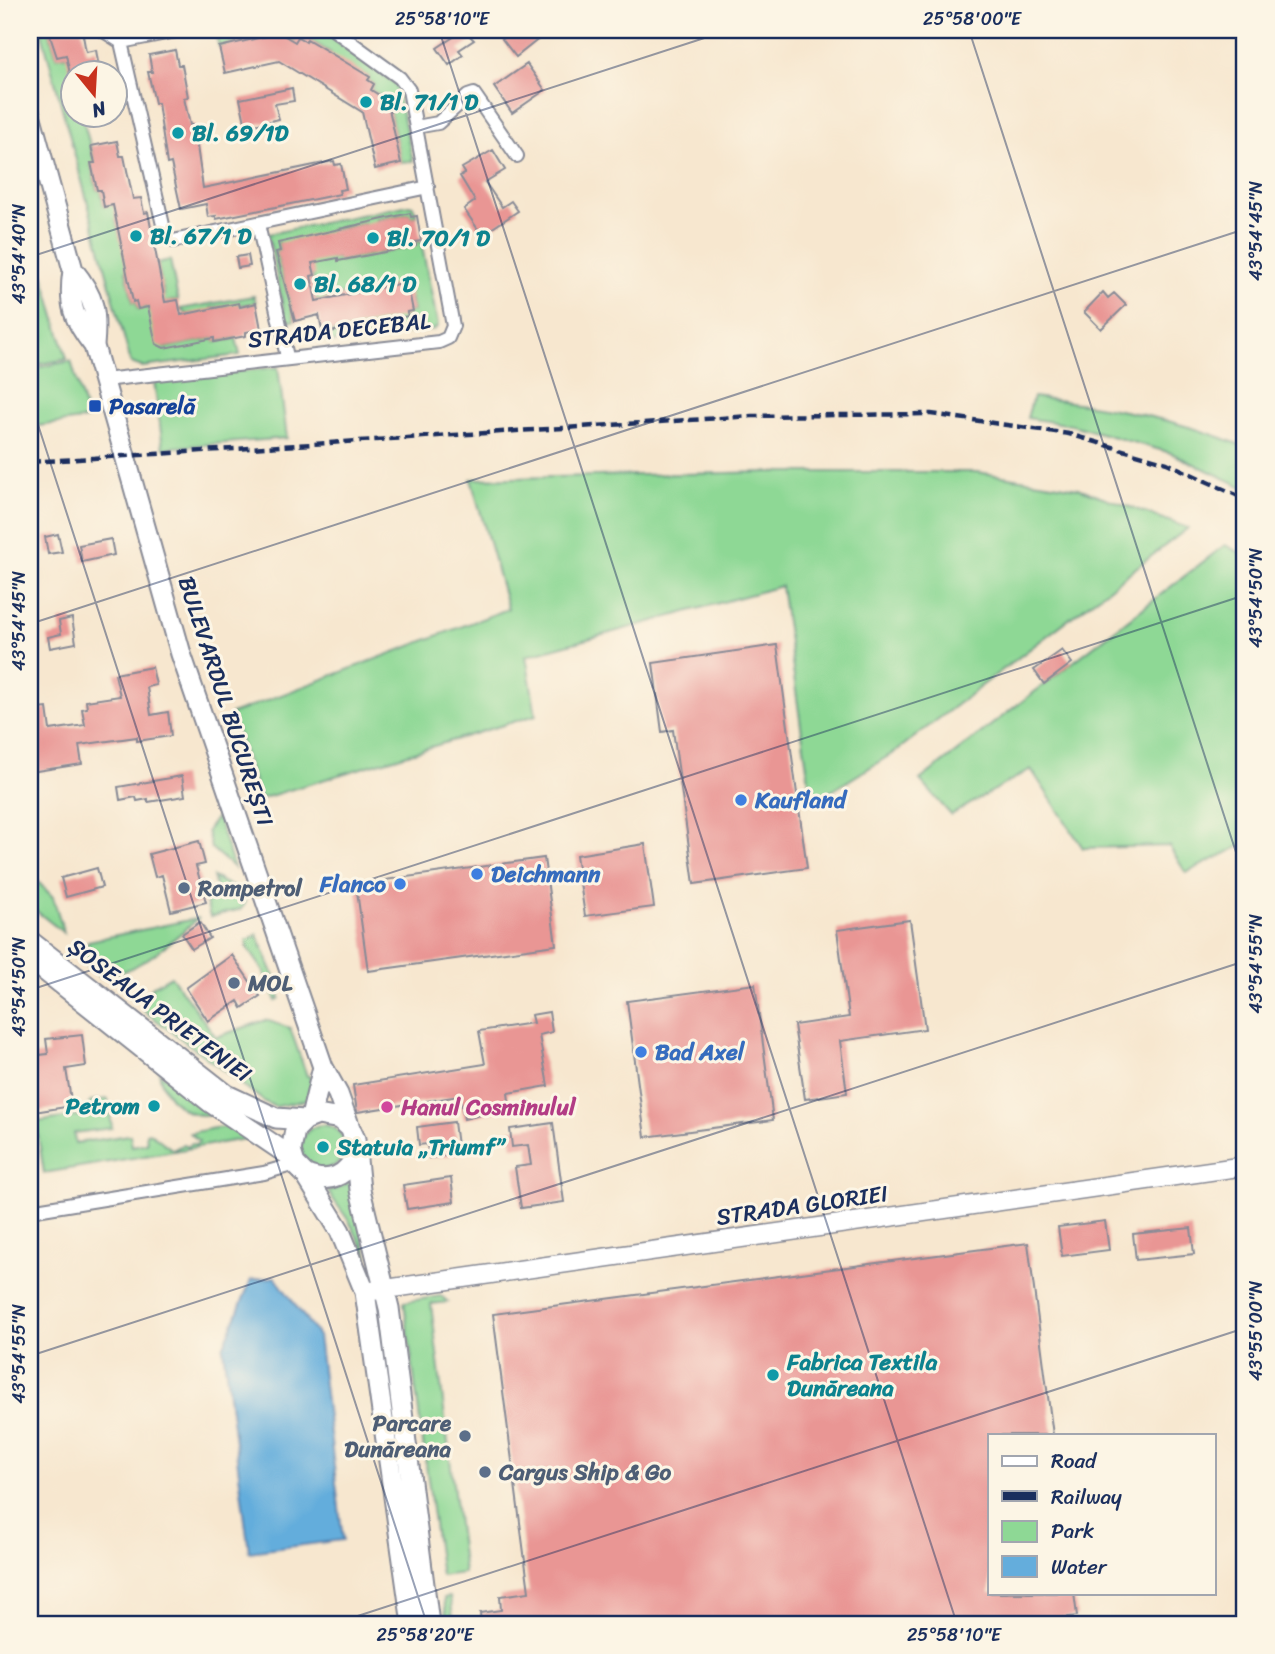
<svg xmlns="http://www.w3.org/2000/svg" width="1275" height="1654" viewBox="0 0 1275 1654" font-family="Sriracha,sans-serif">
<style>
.green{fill:#8ed895;stroke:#54847a;stroke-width:2}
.water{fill:#64addc;stroke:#406e9d;stroke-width:2}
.building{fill:#e99694}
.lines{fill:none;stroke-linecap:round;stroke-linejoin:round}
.street-casing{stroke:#898b96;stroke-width:16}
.secondary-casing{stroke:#898b96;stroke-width:21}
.primary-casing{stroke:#898b96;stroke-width:23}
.street{stroke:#fff;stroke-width:12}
.secondary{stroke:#fff;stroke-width:18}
.primary{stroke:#fff;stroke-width:19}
.rail{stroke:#1b2f5e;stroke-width:4.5;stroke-dasharray:10 5;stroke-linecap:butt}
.ticks{fill:none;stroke:#1b2f5e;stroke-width:2;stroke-opacity:0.45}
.culture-dot{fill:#0f9aa8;stroke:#fcf5e5;stroke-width:2.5}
.transit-dot{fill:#1a4fb4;stroke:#fcf5e5;stroke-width:2.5}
.shop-dot{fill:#3f7fe0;stroke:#fcf5e5;stroke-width:2.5}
.service-dot{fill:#5c6f8a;stroke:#fcf5e5;stroke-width:2.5}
.hotel-dot{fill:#d1479c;stroke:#fcf5e5;stroke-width:2.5}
.labels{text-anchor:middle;stroke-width:6;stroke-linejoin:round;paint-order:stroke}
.culture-label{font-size:23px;font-weight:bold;fill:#0d838f;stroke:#fcf5e5;text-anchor:start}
.street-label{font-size:23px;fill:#1b2f5e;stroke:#fcf5e5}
.transit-label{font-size:23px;font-weight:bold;fill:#164399;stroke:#fcf5e5;text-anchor:start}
.shop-label{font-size:23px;font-weight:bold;fill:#366cbe;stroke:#fcf5e5;text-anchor:start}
.service-label{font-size:23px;font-weight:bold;fill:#4e5e75;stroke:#fcf5e5;text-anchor:start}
.hotel-label{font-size:23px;font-weight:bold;fill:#b23c85;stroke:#fcf5e5;text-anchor:start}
.neatline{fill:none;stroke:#1b2f5e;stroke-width:2.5}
.ticks-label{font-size:18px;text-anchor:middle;fill:#1b2f5e}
</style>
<rect width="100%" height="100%" fill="#fcf5e5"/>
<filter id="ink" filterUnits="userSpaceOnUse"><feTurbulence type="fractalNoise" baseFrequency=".0143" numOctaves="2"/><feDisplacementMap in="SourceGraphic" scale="14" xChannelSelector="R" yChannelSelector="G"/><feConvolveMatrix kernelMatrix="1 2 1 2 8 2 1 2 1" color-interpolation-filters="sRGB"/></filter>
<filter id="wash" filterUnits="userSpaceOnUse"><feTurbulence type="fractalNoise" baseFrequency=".00686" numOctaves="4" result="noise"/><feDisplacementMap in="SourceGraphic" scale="28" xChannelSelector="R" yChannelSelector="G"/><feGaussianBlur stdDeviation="1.57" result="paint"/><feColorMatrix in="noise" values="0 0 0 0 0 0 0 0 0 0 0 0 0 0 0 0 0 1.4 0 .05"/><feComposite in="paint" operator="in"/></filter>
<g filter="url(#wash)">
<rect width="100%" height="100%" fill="#f7e7cf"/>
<path class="green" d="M41,30H48L57,57L70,55L74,116H82L95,163L91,164L97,190H101L104,206L116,204L119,219L116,220L129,270L126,271L133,302L136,301L138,309L148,307L164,348L214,338L215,342L236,338L240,355L142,367L131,363Z
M245,30H320L389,79L396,85L413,161L401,163L387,100L371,90L374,84L368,80L369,77L330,56L331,53L308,39L306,42L298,37L295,42L280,33L219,47L216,36Z
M409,205L413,206L417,216L411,217L409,213L377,219V224L365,226L364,223L331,229L329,259L338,258L339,261L415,246V242L421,241L438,326L433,330L327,343L322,330L330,329L331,332L413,311L408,286C389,285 335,291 317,305L308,246L278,243L280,251L276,252L295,321H286L268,234Z
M30,228L67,359L30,366Z
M170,260L178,300L162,303L164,294L157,263Z
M254,296L256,303L211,308V312L186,314L180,309Z
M71,361L88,419L30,427V369Z
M278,367L287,438L163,448L154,381Z
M1033,397C1106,406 1177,418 1245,447V488L1171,453L1072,425L1027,418Z
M770,472H977L1078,488L1188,528L895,752L812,803L781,586L526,656L536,715L260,799L231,714L508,609L471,479Z
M1225,545L1245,555V844L1186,873L1169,846L1083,848L1031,769L951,815L920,780Z
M217,817L234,868L211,848L207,831Z
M30,874L53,897L64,933L30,906Z
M213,877L244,893L245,904L241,909L210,917L206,902L218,898Z
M199,918C168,943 141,972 101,977L85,963L88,941Z
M257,934L275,978L280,998L276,1001L263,970L247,947V941Z
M171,976L216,1037L266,1020L290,1028L307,1076H310L311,1086L306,1100L275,1107L265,1102L143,1010L152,987Z
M159,1072L214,1113C187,1122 163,1096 159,1072Z
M108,1099L112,1128L74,1133L75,1143L130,1135L132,1146L147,1143L146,1133L149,1132L173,1150L184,1144L188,1147L192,1143L196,1145L199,1141L190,1133C217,1128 228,1121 251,1138L44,1173L36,1122L83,1115L91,1101Z
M301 1147a22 22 0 1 1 44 0a22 22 0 1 1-44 0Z
M349,1183L351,1184L368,1258L349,1221L328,1192Z
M441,1296L448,1302L431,1304L464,1573L441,1576L404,1302Z
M450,1597L454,1624H447L444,1598Z"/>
<path class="water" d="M275,1277L318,1336L343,1540L249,1552L223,1348L251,1280Z"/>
<g id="blocks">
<path class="building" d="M48,30H82L86,52L96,50L100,74H70L66,55L57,57Z
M464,30L474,40L459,50L463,55L449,65L437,48Z
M514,30H550L516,57L502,39Z
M280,33L295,42L298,37L306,42L307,39L370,77L368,80L374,84L371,90L387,100L401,163L375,169L362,112L279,61L225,73L219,47Z
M175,50L178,65H182L188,97L184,98L190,125H194L203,188L334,161L335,165L341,164L346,189L339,190L340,194L216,219V216L208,217L206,204L181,209L171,163L167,164L158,103H155L148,72H152L149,55Z
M527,64L545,90L512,113L494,87Z
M292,88L294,101L275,104L279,119L246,127L240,99Z
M117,141L120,156H124L133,199L141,198L144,213L148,212L165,302L178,300L181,315L239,303L240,307L256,303L261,329L246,332V336L214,342V338L164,348L156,344L148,307L138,309L136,301L133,302L113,205L104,207L101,190H97L91,163H95L91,146Z
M493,150L505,170L485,182L502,207L511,201L518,211L482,235L464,209L475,201L460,176L465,173L462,168Z
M410,213L411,217L417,216L421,241L415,242L416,246L338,261V258L312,263L315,275L311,276L316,301L403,283V286H408L413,311L407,312L408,316L330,332V329L322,330L319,315L295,321L276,252L280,251L278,243Z
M248,255L250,266L238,268L236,257Z
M1103,292L1108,298L1114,293L1126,305L1101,329L1084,312Z
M58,534L62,552L48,554L45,537Z
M111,539L114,555L82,562L79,545Z
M72,618L76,643L50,648L48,637L61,634L59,621Z
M777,645L807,868L694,884L673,730L662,732L653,663Z
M1062,650L1072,663L1044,684L1034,670Z
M152,667L156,685L147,687L151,715L168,712L171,736L137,741V737L79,745L82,764L30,772V710L47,708L50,730L85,725L82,709L87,708L86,701L120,696L115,674Z
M182,776L185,796L148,802V799L137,801L136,797L120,800L118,787Z
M199,841L205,864L196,866L206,902L171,911L162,875L155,877L149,854Z
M645,844L654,907L585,916L576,855Z
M544,858L556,945L368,971L356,884Z
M97,868L102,887L66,897L61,878Z
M910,920L925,1029L840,1041L847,1093L805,1099L794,1025L849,1017L837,930Z
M200,922L210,938L192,949L182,934Z
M232,955L260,996L242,1008L238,1001L208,1021L186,988Z
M755,984L773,1120L645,1137L627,1001Z
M549,1012L552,1032L539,1035L548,1086L508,1093L510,1108L464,1119L460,1096L357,1112L353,1085L485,1064L479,1031L533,1023L531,1015Z
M82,1035L86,1066L66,1069L72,1106L34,1112L30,1056L48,1054L46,1039Z
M454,1122L458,1154L429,1158L427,1144L419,1145L417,1127Z
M553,1123L564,1202L521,1208L515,1167L531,1165L528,1145L512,1147L510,1129Z
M451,1178L454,1202L407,1209L403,1185Z
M1105,1221L1109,1250L1062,1256L1058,1227Z
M1191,1228L1194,1254L1136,1260L1133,1234Z
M1028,1243L1053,1435H990V1593H1074L1077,1616L1016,1624H481L480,1613L501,1610L500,1596L529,1592L493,1314Z"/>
</g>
</g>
<g filter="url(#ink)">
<use href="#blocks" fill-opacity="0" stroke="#898b96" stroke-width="2"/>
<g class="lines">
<g class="street-casing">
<path id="street" d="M102,30L121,42L166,238L173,241L428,187
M121,42L181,30
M416,127L438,123L468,96L474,94L517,156
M258,224L287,357
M104,380L439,342L448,338L453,326L409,90L400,78L334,30
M30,1211L264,1173L295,1164"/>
</g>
<g class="secondary-casing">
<path id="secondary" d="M372,1291L1245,1166"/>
</g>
<g class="primary-casing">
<path id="primary" d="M30,114L73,270C68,305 73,319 94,346
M73,270C95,297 97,312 94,346L181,654L323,1067L338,1094L350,1128
M30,941L227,1095L276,1118L305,1120
M30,959L210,1102L293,1158
M311,1117L323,1067
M305,1174C328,1185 349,1176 356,1152
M412,1624L365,1292L340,1231L305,1174L295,1164L291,1151L295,1130L305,1120L318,1115L340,1119L350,1128L355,1139L360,1190L389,1308L429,1624"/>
</g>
<use href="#street" class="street"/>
<use href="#secondary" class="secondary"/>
<use href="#primary" class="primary"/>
<path class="rail" d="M30,462L752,416L931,414L1069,434L1167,463L1245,499"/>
</g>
</g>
<path class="ticks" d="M439,30L957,1624M969,30L1245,880M30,257L729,30M30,400L427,1624M30,624L1245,229M30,990L1245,595M30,1356L1245,961M333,1624L1245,1328"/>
<g class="culture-dot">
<circle cx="366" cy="102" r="7"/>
<circle cx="178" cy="133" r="7"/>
<circle cx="136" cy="236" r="7"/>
<circle cx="373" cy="238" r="7"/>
<circle cx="300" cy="284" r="7"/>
<circle cx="154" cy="1106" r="7"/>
<circle cx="323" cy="1147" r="7"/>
<circle cx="773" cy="1375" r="7"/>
</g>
<rect class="transit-dot" x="88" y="399" width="14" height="14" rx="3.5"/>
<g class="shop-dot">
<circle cx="741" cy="800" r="7"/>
<circle cx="477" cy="874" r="7"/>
<circle cx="400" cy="884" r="7"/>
<circle cx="641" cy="1052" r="7"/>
</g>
<g class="service-dot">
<circle cx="184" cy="888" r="7"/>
<circle cx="234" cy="983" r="7"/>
<circle cx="465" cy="1436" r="7"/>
<circle cx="485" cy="1472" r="7"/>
</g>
<circle class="hotel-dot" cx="387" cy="1107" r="7"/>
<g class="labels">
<g class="culture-label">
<text x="380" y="110">Bl. 71/1 D</text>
<text x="192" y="141">Bl. 69/1D</text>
<text x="150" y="244">Bl. 67/1 D</text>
<text x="387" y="246">Bl. 70/1 D</text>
<text x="314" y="292">Bl. 68/1 D</text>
<text x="140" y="1114" text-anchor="end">Petrom</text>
<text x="337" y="1155">Statuia „Triumf”</text>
<text x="787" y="1370">Fabrica Textila<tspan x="787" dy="26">Dunăreana</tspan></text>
</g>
<g class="street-label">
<text transform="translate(339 330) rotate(-6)" y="8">STRADA DECEBAL</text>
<text transform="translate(226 701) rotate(72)" y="8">BULEVARDUL BUCUREȘTI</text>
<text transform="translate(160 1010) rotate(37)" y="8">ȘOSEAUA PRIETENIEI</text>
<text transform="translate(802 1205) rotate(-8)" y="8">STRADA GLORIEI</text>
</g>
<g class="transit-label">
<text x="109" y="414">Pasarelă</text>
</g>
<g class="shop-label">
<text x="755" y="808">Kaufland</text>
<text x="491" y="882">Deichmann</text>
<text x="386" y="892" text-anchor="end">Flanco</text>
<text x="655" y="1060">Bad Axel</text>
</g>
<g class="service-label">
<text x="198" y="896">Rompetrol</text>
<text x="248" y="991">MOL</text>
<text x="451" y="1431" text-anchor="end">Parcare<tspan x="451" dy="26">Dunăreana</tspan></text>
<text x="499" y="1480">Cargus Ship &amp; Go</text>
</g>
<g class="hotel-label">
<text x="401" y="1115">Hanul Cosminulul</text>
</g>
</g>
<rect width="1275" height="1654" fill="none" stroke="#fcf5e5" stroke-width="77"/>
<rect x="988" y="1434" width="228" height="161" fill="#fcf5e5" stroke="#a2a6af" stroke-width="2"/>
<rect x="1002" y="1456" width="35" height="10" fill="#ffffff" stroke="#a2a6af" stroke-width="2"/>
<text x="1051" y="1468" font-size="21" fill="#1b2f5e">Road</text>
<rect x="1002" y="1491" width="35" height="10" fill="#1b2f5e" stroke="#a2a6af" stroke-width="2"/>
<text x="1051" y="1504" font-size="21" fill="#1b2f5e">Railway</text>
<rect x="1002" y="1521" width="35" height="21" fill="#8ed895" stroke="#a2a6af" stroke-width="2"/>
<text x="1051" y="1538" font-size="21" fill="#1b2f5e">Park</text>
<rect x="1002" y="1556" width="35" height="21" fill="#64addc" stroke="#a2a6af" stroke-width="2"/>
<text x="1051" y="1574" font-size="21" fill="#1b2f5e">Water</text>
<g transform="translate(94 94) rotate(162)"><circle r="33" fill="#fcf5e5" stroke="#a2a6af" stroke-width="2"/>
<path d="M0-5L12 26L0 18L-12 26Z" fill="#c8321e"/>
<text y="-10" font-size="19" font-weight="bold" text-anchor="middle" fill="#1b2f5e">N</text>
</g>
<rect x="38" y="38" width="1198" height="1578" class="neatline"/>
<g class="ticks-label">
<text x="442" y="25">25°58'10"E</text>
<text x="972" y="25">25°58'00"E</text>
<text transform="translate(1256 231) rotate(-90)" y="6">43°54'45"N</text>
<text transform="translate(19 254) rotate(-90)" y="6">43°54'40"N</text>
<text transform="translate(1256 598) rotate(-90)" y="6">43°54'50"N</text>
<text transform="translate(19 621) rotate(-90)" y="6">43°54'45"N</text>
<text transform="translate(1256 964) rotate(-90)" y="6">43°54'55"N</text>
<text transform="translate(19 987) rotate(-90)" y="6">43°54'50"N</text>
<text transform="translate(1256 1331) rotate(-90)" y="6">43°55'00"N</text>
<text transform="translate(19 1354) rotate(-90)" y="6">43°54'55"N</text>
<text x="425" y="1641">25°58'20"E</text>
<text x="954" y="1641">25°58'10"E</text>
</g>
</svg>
